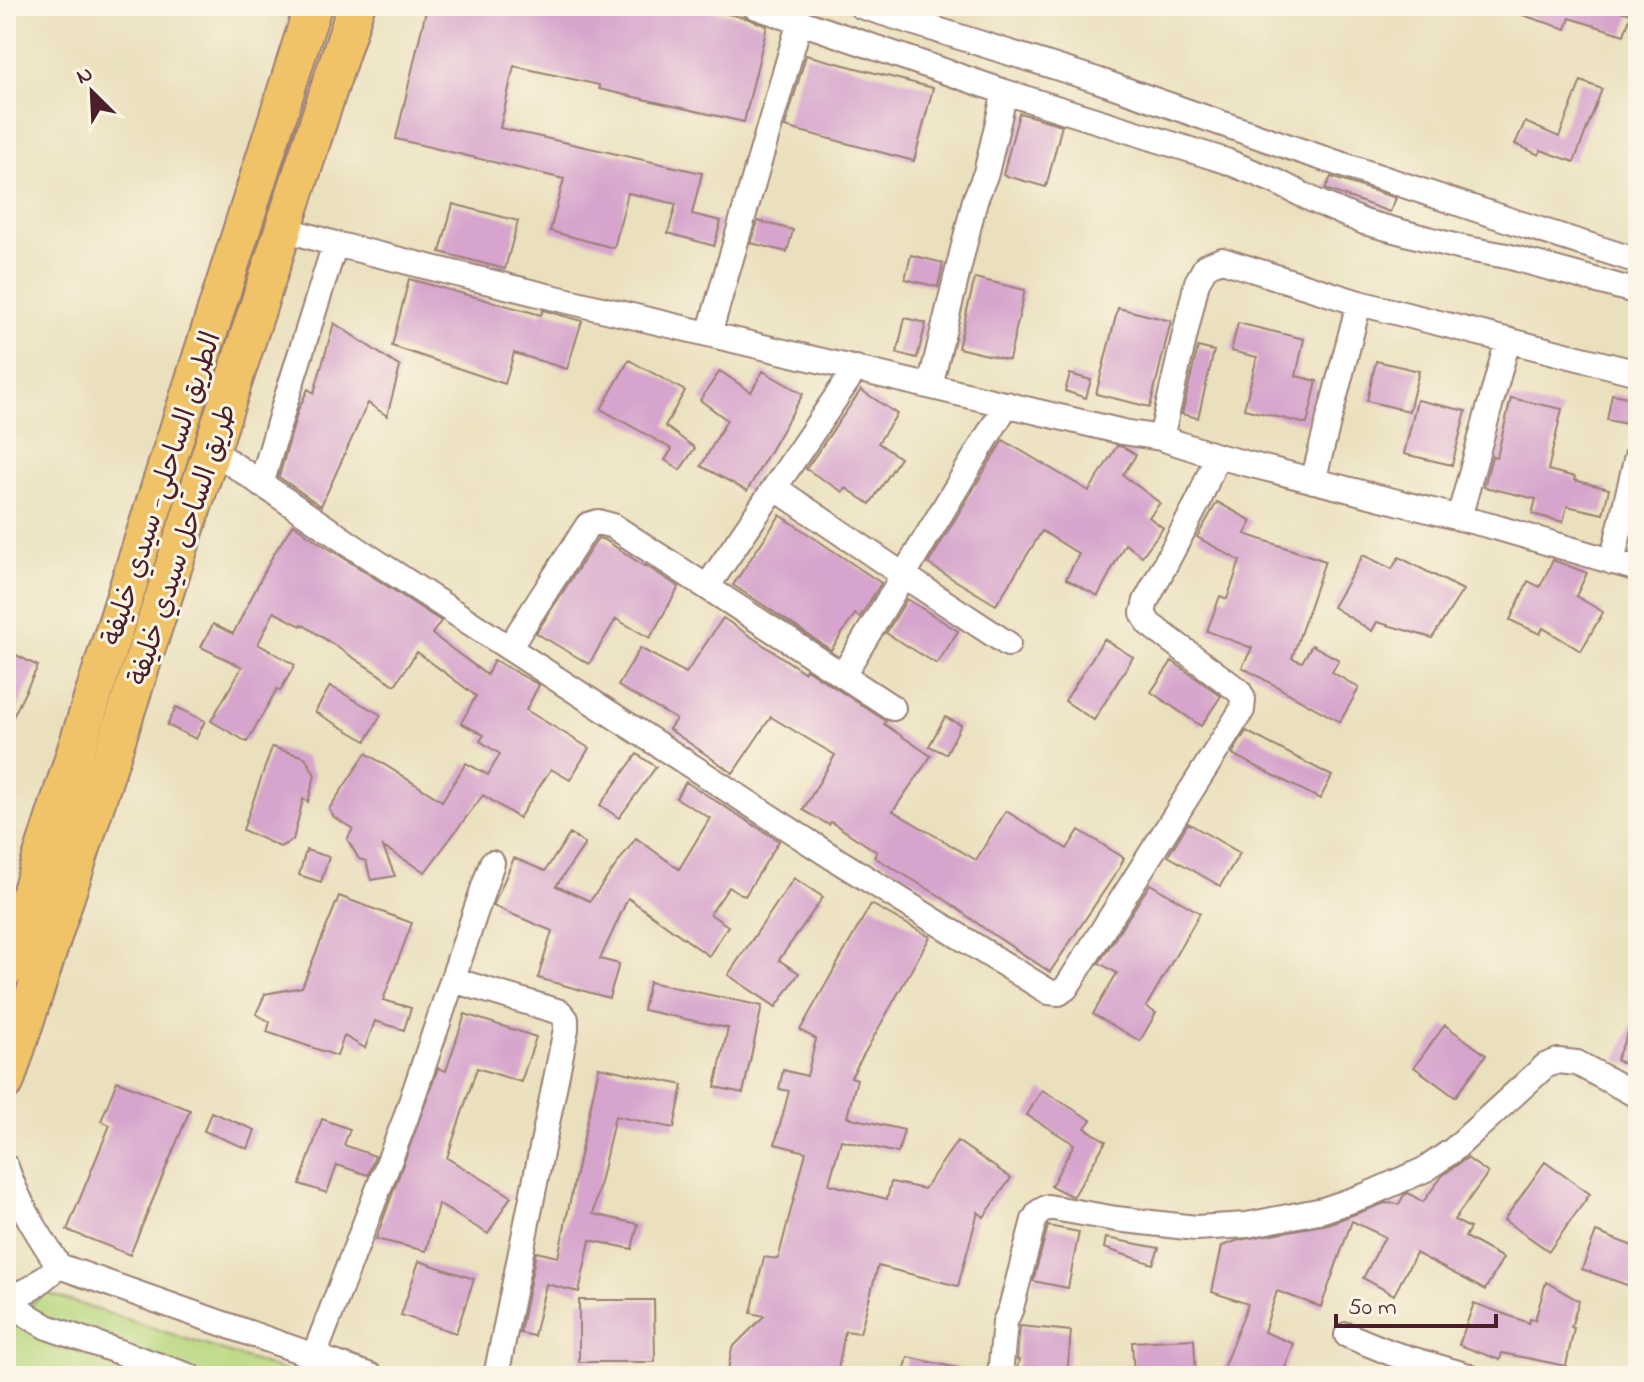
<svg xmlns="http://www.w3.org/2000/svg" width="1644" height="1382" viewBox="0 0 1644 1382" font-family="'Indie Flower','Playpen Sans Arabic',sans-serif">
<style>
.green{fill:#b8d77e;stroke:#817b54;stroke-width:2}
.building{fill:#d6a4cc}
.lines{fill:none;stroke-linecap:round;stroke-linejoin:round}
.minor-casing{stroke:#9a8074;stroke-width:28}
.highway-casing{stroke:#9a8074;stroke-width:40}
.minor{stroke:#fff;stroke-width:24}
.highway{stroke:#f1c369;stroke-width:36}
.labels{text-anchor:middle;stroke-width:6;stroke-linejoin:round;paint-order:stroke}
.street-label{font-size:28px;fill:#4a1f2b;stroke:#fcf5e5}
</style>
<rect width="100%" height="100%" fill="#fcf5e5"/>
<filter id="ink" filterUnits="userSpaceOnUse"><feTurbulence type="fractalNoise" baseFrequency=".0125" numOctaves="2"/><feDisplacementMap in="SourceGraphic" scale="16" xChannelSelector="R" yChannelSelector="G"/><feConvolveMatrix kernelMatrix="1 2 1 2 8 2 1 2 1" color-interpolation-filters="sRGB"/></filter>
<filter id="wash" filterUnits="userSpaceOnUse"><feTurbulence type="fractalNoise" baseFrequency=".006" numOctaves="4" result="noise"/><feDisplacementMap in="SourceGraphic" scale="32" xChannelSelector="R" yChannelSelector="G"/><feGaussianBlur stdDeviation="1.8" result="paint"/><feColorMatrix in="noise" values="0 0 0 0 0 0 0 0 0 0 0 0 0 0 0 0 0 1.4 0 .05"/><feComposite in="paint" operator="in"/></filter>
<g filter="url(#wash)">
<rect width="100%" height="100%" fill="#eae0bd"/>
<path class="green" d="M46,1293L300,1376H6V1324Z"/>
<g id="blocks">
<path class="building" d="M427,6H692L746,18L767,26L744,122L599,89V85L514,66L500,128L702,173L692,214L721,221L714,246L668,233L676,204L628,193L614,248L550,231L564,179L396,139Z
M1508,6H1622L1621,11L1631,14L1624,35L1570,18L1566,29L1507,10Z
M806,55L933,88L914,161L785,127Z
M1581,81L1602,89L1574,162L1541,150L1539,155L1515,144L1525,122L1559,137Z
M1019,113L1062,125L1046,187L1003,175Z
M1331,177L1396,198L1390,212L1325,189Z
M453,204L518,221L505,269L440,252Z
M758,221L793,230L787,252L751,243Z
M911,255L943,263L938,287L905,279Z
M975,278L1025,290L1009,360L958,348Z
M409,279L541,315L543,310L582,321L567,369L514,353L505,384L392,346Z
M1118,308L1171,321L1150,407L1096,394Z
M905,318L926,323L917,358L897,353Z
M334,323L400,367L387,416L368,403L321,506L279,477L298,410L308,389L314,393Z
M1238,323L1304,339L1296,376L1317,381L1307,424L1244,409L1257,357L1231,351Z
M1198,347L1214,351L1198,418L1182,414Z
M629,360L685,391L665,426L695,448L680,470L665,460L672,449L601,409Z
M1376,361L1419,371L1409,411L1367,401Z
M720,371L751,392L763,371L803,394L747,491L701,466L727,420L700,400Z
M1070,374L1091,380L1086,398L1065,391Z
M861,390L897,414L878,443L900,458L870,504L846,488L843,492L806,469Z
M1612,394L1638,399L1632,425L1607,420Z
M1511,398L1562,409L1548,470L1575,477L1574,480L1609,489L1603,514L1567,506L1563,522L1532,514L1536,499L1484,487L1492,456L1497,457Z
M1417,400L1466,411L1452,465L1404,454Z
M1003,440L1089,491L1117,446L1123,447L1136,455L1123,475L1160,503L1149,517L1163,528L1142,556L1125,544L1098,596L1066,579L1079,554L1042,531L996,605L928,564Z
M1217,502L1252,521L1245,534L1325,561L1292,658L1302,662L1312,645L1339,660L1332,672L1359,688L1340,722L1242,667L1252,648L1207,631L1220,596L1227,599L1240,561L1197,537Z
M780,515L881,583L860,617L855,614L831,650L733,585Z
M293,524L308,535L441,621L432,634L487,675L494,660L539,685L526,710L589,748L570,780L551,769L519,818L483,795L425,872L383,847L395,876L371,880L366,861L359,859L347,839L353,829L334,817L329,809L366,753L442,801L466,763L488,775L500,754L480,741L484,735L461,723L476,696L417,652L395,685L302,624L301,626L274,612L258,644L295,665L280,691L277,689L247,742L211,721L242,667L201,647L213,624L233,634L273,555Z
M598,538L605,540L644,566L645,565L679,587L650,638L616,619L589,664L536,633Z
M1363,555L1392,569L1399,557L1463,590L1432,638L1377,622L1372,631L1333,607Z
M1553,560L1587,573L1576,596L1603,612L1581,651L1543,628L1540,634L1510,620L1528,581L1540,587Z
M907,599L958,631L937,664L886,633Z
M723,618L804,672L806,669L886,721L884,724L931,756L893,811L976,860L1006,811L1067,849L1079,830L1124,858L1120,867L1050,972L985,929L940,896L874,857L877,852L831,822L829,825L803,810L835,755L771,717L733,773L669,729L676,719L618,686L640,648L686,673Z
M1104,639L1133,657L1094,720L1065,701Z
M6,650L38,666L6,731Z
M1172,661L1221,696L1201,726L1151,692Z
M330,686L381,715L366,741L315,712Z
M176,707L205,721L196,739L167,725Z
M945,717L961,725L946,754L929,746Z
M1246,731L1332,776L1320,799L1232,754Z
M272,747L305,757L315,775L308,802L303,799L293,840L280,847L243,830Z
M637,754L656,767L619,818L600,805Z
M686,782L779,841L745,896L729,887L710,914L728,926L709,956L628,898L600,959L619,964L609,998L538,978L552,931L493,906L514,858L545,871L570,834L585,844L556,886L590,901L636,838L679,869L710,818L676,798Z
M1188,823L1240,853L1220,886L1168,856Z
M306,850L329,857L321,882L299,875Z
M794,878L823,897L779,960L799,973L776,1007L728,975Z
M1150,884L1200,913L1146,1007L1156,1013L1140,1041L1093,1014L1117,973L1099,963Z
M339,896L412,923L383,1000L411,1008L404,1030L375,1021L365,1048L344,1036L337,1056L267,1032L270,1022L256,1014L265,994L302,987Z
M871,904L930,937L851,1077L857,1079L847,1117L904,1130L898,1153L841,1140L829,1184L887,1199L891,1182L924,1189L957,1141L1011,1178L984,1217L978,1212L958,1286L878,1266L860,1333L845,1331L837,1376H727L732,1348L764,1316L751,1313L764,1257L778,1259L806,1152L775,1144L789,1091L779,1089L783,1070L807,1076L816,1039L800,1030Z
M649,982L762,1006L743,1093L715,1087L728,1028L643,1010Z
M1638,1010V1069L1616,1060Z
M465,1014L536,1037L521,1082L477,1068L447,1158L511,1196L488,1234L438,1204L426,1251L376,1239L438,1068L446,1071Z
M1445,1025L1486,1055L1455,1097L1414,1067Z
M599,1067L683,1085L674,1128L615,1116L593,1214L638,1224L632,1249L590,1240L579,1292L546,1284L534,1336L520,1333L536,1252L558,1257Z
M117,1081L190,1110L130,1255L67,1230L110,1125L101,1121Z
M1042,1090L1091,1120L1085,1128L1106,1141L1074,1196L1069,1195L1051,1186L1074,1144L1027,1115Z
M211,1112L255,1130L248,1149L204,1131Z
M322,1119L350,1129L344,1145L375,1156L368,1175L337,1165L327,1193L300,1184Z
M1467,1158L1488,1173L1454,1220L1470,1228L1465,1237L1503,1258L1485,1290L1416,1253L1394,1295L1363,1278L1385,1237L1352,1221L1321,1307L1277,1291L1264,1332L1294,1344L1282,1376H1236L1222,1371L1248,1304L1212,1292L1222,1246L1239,1240L1328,1224L1385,1203L1399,1204L1404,1195L1408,1193L1423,1202L1443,1175Z
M1545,1162L1590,1194L1549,1251L1504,1220Z
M1048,1226L1079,1232L1068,1288L1033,1281Z
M1596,1232L1638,1248V1289L1582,1269Z
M1106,1238L1159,1248L1153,1264L1104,1248Z
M419,1261L474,1279L456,1333L401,1315Z
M1546,1282L1579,1301L1571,1327L1574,1328L1566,1366L1502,1353L1500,1360L1459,1345L1474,1303L1529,1323L1530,1319L1535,1320Z
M579,1300H654L655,1362H579Z
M1020,1326L1071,1331L1067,1376H1015L1019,1360H1017Z
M1194,1339L1196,1376H1134L1132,1342Z
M908,1357L962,1369L961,1376H903Z"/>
</g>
</g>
<g filter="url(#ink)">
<use href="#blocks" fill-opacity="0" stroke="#9a8074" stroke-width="2"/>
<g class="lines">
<g class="minor-casing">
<path id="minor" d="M754,6L1005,92L1226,161L1277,182L1315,201L1364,222L1462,248L1507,256L1638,292
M861,6L1097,80L1295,149L1515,222L1638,261
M285,229L335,244
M709,334L800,21
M930,386L975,200L986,173L1005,92
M1161,438L1197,282L1206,266L1222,260L1359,303L1638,373
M212,450L357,549L509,648L832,857L1049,992L1059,993L1066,988L1242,710L1243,699L1239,691L1149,624L1143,613L1146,601L1199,500L1217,456
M1313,481L1359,303
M261,485L284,406L335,244L551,297L1123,432L1161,438L1217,456L1495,527L1638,569
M775,488L903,575L1008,644
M1459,518L1508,340
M1612,562L1638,452
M707,587L856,368
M509,648L588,525L598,522L613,526L893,708
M843,675L1007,404
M453,980L560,1012L566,1019V1029L496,1376
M6,1167C18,1203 38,1234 59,1266L371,1376
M6,1299L32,1288L59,1266
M9,1300L29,1316L47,1327L189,1376
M1347,1335L1391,1353L1468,1376
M314,1356L405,1120L492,863
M1000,1376L1005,1322L1011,1308L1034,1220L1039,1212L1048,1207L1116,1219L1196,1228L1247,1225L1323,1210L1367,1195L1426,1169L1453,1150L1545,1066L1558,1061L1577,1063L1638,1096"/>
</g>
<g class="highway-casing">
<path id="highway" d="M6,969L313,6
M6,1081L356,6"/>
</g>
<use href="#minor" class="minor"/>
<use href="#highway" class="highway"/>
</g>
</g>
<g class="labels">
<g class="street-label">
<text transform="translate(160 488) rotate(-72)" y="10">الطريق الساحلي- سيدي خليفة</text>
<text transform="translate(181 544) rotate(-72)" y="10">طريق الساحل سيدي خليفة</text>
</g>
</g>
<rect width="1644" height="1382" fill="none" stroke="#fcf5e5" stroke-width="32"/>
<g transform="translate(92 92) rotate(336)" stroke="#fcf5e5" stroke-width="6" paint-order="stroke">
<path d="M0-6L14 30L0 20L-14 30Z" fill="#4a1f2b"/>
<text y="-12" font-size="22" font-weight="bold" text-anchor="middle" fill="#4a1f2b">N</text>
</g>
<path d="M1336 1314v12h160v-12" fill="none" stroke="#4a1f2b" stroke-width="4"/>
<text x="1348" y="1314" font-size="24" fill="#4a1f2b" stroke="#fcf5e5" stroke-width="6" paint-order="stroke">50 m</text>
</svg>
